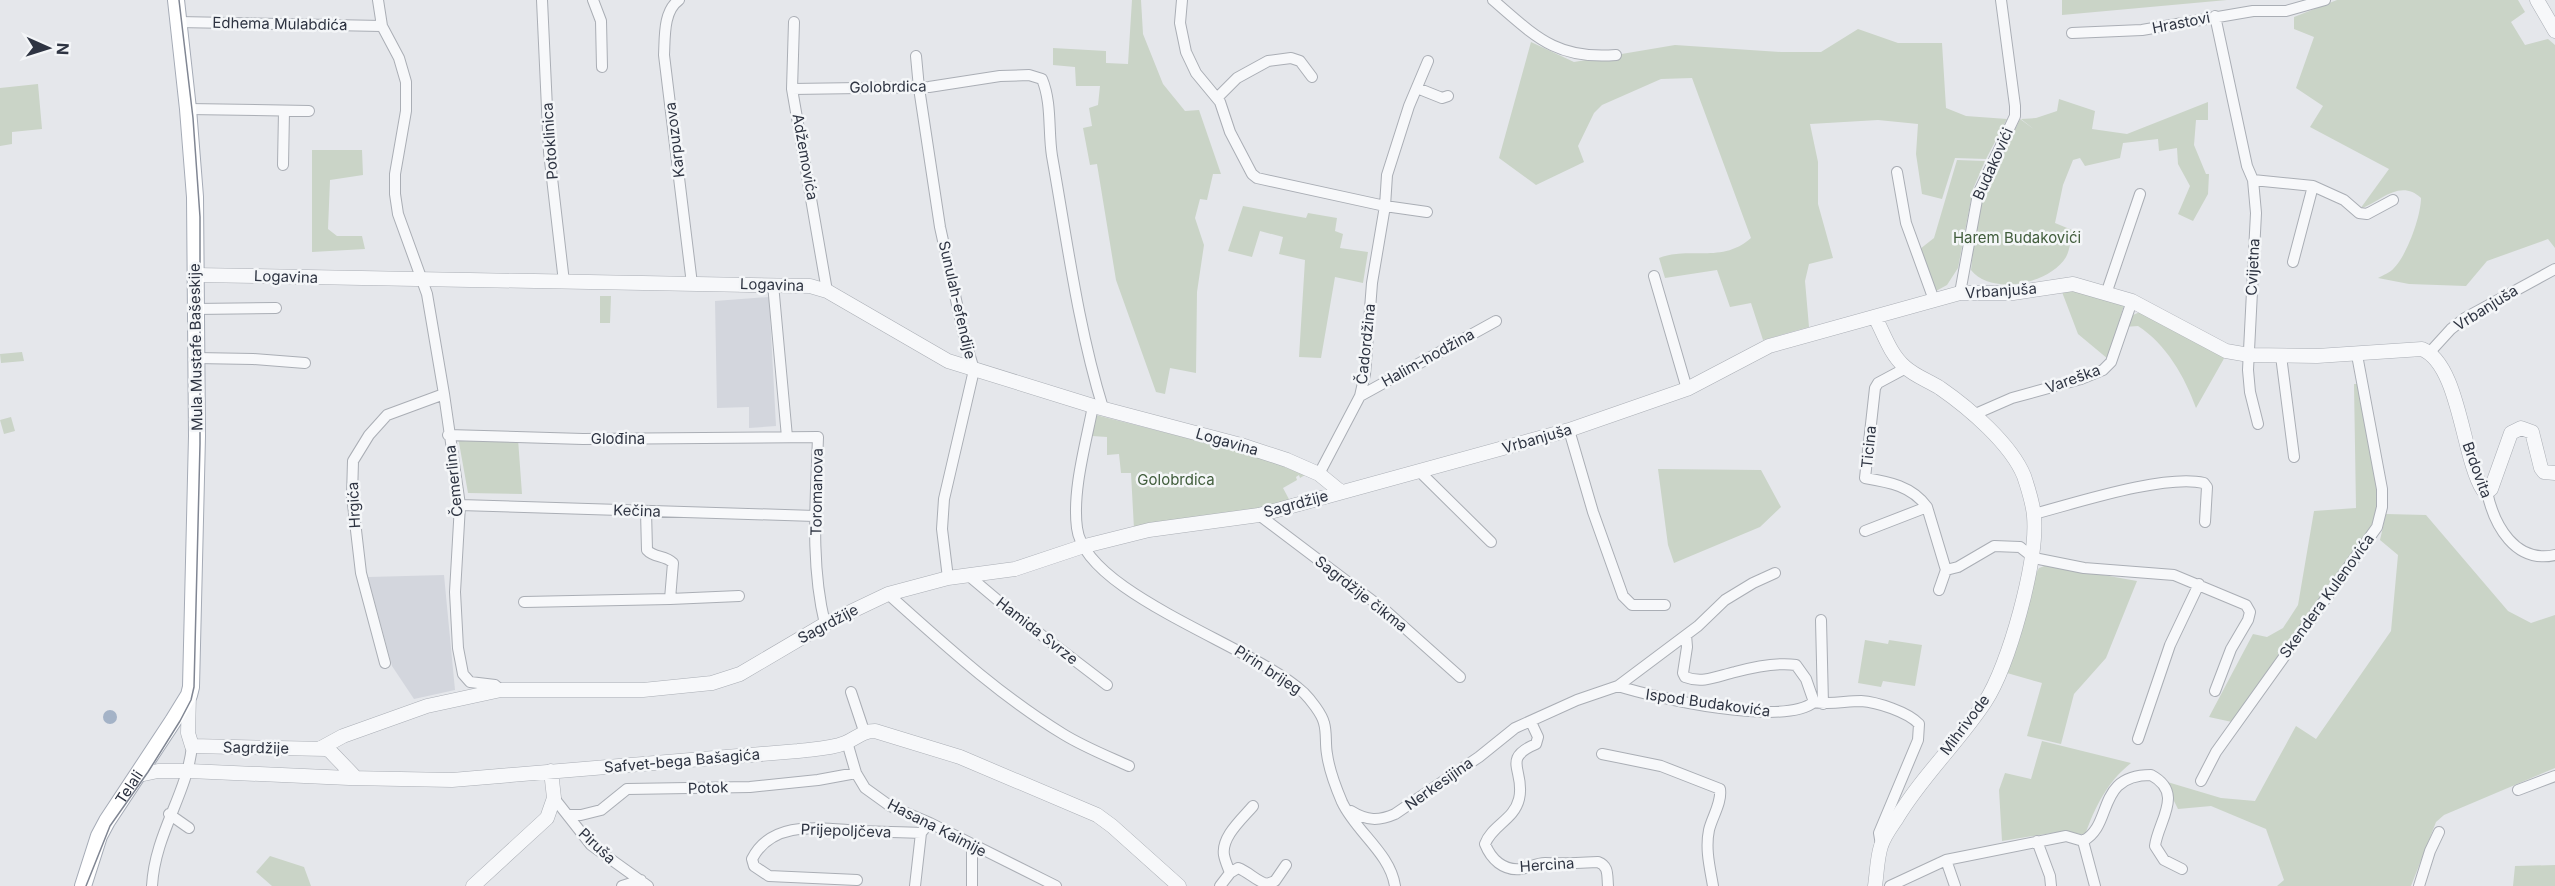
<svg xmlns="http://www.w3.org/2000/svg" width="2555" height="886" viewBox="0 0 2555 886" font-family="Inter,sans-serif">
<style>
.built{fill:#d3d6dd}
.green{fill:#cad4c7}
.water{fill:#a4b3c7}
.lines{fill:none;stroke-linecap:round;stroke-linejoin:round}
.minor-casing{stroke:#aaaeb5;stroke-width:12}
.tertiary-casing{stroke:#aaaeb5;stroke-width:15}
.primary-casing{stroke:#a5abb6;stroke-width:18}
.minor{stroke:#f7f8fa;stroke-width:10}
.tertiary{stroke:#f7f8fa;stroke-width:14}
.primary{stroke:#fff;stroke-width:16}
.tram{stroke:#808693;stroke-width:1.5}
.labels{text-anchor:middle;stroke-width:5;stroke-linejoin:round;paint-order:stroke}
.street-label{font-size:15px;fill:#2e3442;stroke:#f4f6f8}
.park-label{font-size:15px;fill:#415d3c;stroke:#f4f6f8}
</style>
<rect width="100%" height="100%" fill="#e5e7eb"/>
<path class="built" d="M769,297L776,426L749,428V407L717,408L715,301Z
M444,575L455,690L414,699L392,666L368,577Z"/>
<path class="green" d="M1132,0H1141L1143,34L1163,84L1185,111L1199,110L1221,174H1213L1207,200L1200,199L1195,218L1204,245L1197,292L1196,373L1170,368L1165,394L1156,392L1116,280L1097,164L1090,165L1083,128L1092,126L1089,108L1098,105L1100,86H1076L1075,67L1053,65V48L1106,51V63L1128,64Z
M2062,0H2227L2062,15Z
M2337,0H2518L2525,12L2511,22L2525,45L2548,39L2555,45V248L2548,239L2487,261L2466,286L2409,284L2378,278C2383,275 2390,273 2394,268C2407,255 2421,216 2421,198C2400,178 2380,202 2360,209L2389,169L2310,127L2323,106L2296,88L2314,37L2294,29V17Z
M1858,29L1898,43H1942L1946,108L1966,116L2007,119L1986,159L1955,158L1942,199L1922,194L1916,154L1918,124L1878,120L1810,124L1818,162V204L1833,258L1809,264L1805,281L1809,327L1763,340L1751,303L1730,307L1717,270L1665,278L1659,258C1689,246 1722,264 1751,238L1692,78L1661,79L1602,105L1594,113L1578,146L1584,162L1536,185L1499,158L1531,42L1574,62L1675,45L1781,52H1821Z
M38,84L42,129L12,132V144L0,146V88Z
M2059,99L2095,111L2092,129L2127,134L2208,102V120H2196L2194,145L2206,174H2209L2208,194L2193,221L2178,214L2190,186L2178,164L2177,148L2159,151L2158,139L2123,143L2120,158L2085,166L2080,158L2073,160L2063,185L2055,223L2072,230C2071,238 2070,250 2066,257C2050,284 1991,296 1971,270L1976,224L1983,195L2020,119L2035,130L2021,119L2036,118L2057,111Z
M312,150H362L363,175L330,180L328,229L337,236H362L365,249L312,252Z
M1957,160L1985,161L1973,189L1958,268L1947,285L1936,291L1920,249L1934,238Z
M1243,206L1306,218L1308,213L1337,218L1335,231L1343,234L1340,248L1368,252L1363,283L1335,277L1321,358L1299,357L1305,260L1279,254L1283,237L1260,231L1252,257L1228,251Z
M2078,287L2124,305L2108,359L2078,334L2062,292Z
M600,296H611L610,323H600Z
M2140,312L2226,355L2196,408C2185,377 2166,344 2138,326L2124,327L2133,315Z
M22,352L24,361L1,363L0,354Z
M2354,384H2358L2377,488L2376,520L2232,722L2209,717L2253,634L2267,637L2283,628L2298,605L2314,511L2356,508Z
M1096,415L1254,455L1305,475L1300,478L1299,475L1296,477L1297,480L1283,488L1291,503L1285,506L1134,529L1131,473H1121L1119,454L1107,455V437L1092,436Z
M11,417L15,431L4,434L0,420Z
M458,437L518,439L522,494L468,493Z
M1658,469L1761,470L1781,507L1760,527L1674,563L1668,545Z
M2386,514L2426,515L2508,611L2531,623L2555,615V768L2444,815L2436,822L2411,886H2277L2284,880L2266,829L2211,806L2178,809L2164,781L2221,798L2255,801L2296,726L2316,739L2391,631L2398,555L2380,540Z
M2047,565L2137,581L2106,658L2074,694L2061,744L2027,736L2042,683L2007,673L2034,577L2039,568Z
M1865,640L1888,644L1889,640L1922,645L1915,686L1883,681L1881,687L1858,683Z
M2042,741L2131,763C2107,782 2095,807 2085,835L2064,831L2002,841L1999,790L2005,773L2031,779Z
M270,856L304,867L311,886H272L256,872Z
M2555,865V886H2513L2515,866Z"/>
<path class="water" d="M103 717a7 7 0 1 1 14 0a7 7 0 1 1-14 0Z"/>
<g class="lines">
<g class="minor-casing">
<path id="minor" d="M378,0L382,26L399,58L406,82V111L395,174V194L398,214L427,294L444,394L460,505L455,592L458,648L463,674L470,682L495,685L501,690
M542,0L549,152L564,282
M593,0L601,21L602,67
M679,0C663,11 665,38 664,55L692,284
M1182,0L1180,23L1186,52L1196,73L1220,102L1230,132L1252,174L1257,178L1385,206L1427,212
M1493,0C1535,36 1556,60 1616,55
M2215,16L2247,166L2253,180L2256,213L2248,370L2250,392L2258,424
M178,22L382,26
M794,22L792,89L827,291
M2072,33L2142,30L2253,11H2286L2325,0
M916,56L919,88L940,227L964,336L974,370L944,499L942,529L948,578
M1417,88L1442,98L1448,96
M792,89L929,87L1000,76L1029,75L1042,79C1052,103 1048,131 1052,156C1067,240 1078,327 1103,408
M1217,98L1237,78L1268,61L1291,58L1300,61L1312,77
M188,109L309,111
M283,165L284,111
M1897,172L1906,223L1934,300
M2253,180L2313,186L2344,200L2359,213L2367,214L2393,200
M2293,262L2313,186
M1654,276L1687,389
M773,284L787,437
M2107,291L2140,194
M1960,293L1978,194L2015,116V106L2001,0
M195,309L276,308
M2430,352L2451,329L2465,318L2555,269
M2281,356L2294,457
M196,358L253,359L305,363
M1906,368L1878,383L1875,388L1865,478C1889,482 1912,486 1927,507L1946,570
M1360,396L1496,321
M1093,406C1086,443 1072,491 1077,528C1085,594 1254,646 1304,693C1310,699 1322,714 1324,723C1327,733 1325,744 1327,754C1329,769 1336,788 1342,802C1356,832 1390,853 1395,886
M1973,415L2012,398L2081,379L2103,370L2111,362L2132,301
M1569,430L1593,512L1623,596L1632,605H1665
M448,435L583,439L818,437C816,499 810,563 825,624
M1420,472L1491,542
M1319,474L1360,396L1365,374L1372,283L1385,206L1387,175L1409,106L1428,61
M2487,492C2494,525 2515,564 2555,555
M460,505L815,516
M2034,514C2076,503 2164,474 2204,483L2207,487L2205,522
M1259,515L1386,611L1460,677
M1865,531L1927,507
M969,576L1014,614L1107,685
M1939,590L1946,570L1958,567L1994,546L2020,547L2034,558L2084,568L2174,575L2246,605L2250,612L2248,620L2231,649L2215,691
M888,594C944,644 999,695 1063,734C1084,747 1107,756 1129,766
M670,599L739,596
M524,602L670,599L673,563C665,555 654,558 647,550L646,511
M1821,620L1823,704
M385,663L361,573L352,496L353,461L369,435L387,415L444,394
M1618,686C1656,698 1783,727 1814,702L1806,679L1796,665C1777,662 1754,667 1735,672C1718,676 1703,684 1685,677L1683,673L1687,647L1686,635
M851,692L864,731
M1814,702C1831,705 1845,701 1861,701C1877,702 1908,712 1919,724L1918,740L1879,833L1881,845
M1531,722L1538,737L1536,744C1500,759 1526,771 1519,799C1514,820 1492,825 1485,844C1491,859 1503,871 1521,869C1529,868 1536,863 1545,863C1562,864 1580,863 1598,862C1609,866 1607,875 1608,886
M2138,739L2170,645L2199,584
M847,742L856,773L865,788L890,806L930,823L1056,886
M1602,754L1661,766L1720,789C1722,803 1712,817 1709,830C1705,849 1710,868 1713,886
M2201,781L2216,752L2377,527L2382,507V489L2357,355
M2518,790L2555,776
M554,798L591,845L648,886
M1351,811C1367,821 1379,821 1395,814L1479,757L1515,728L1577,700L1618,686L1698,626L1725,600L1753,583L1775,573
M169,814L189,828
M568,815H581L601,810L627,789L750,787L818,780L856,773
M2037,841L2050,876L2051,886
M2083,841C2114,825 2095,775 2151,775C2185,793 2158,821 2155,846L2164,860L2182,869
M972,846V886
M1946,860L1955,886
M1230,873C1228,867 1225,861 1224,855C1221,837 1242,819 1253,806
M857,880L769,876L754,866L752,859C773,818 823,829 861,831C881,832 901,832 921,833
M152,886C155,833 187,795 192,746
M622,886L641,880
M915,886L921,833L925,828
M1220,886L1230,873L1238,868C1249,872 1256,881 1267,884L1275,881L1286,865
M1890,886L1946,860L2066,836L2083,841L2095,886
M2419,886L2430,851L2439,832"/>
</g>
<g class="tertiary-casing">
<path id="tertiary" d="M2537,0L2555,31
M195,275L810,286L827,291L948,361L1093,406L1241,445L1287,460L1319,474L1341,492
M1875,317C1884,334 1890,354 1905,367C1915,376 1929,381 1940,388C1969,408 2011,444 2024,476C2028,488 2033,503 2034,516C2038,561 2009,665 1985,702C1958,743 1922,776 1897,818C1891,827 1884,836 1881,846C1877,858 1877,873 1875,886
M189,695L188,733L192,746L326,749L330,751L355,777
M321,748L343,736L427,706L501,690H643L712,683L740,674L825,624L888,594L948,578L1015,569L1081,547L1149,530L1259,515L1569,430L1687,389L1769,346L1960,293H2013L2073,284L2132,301L2226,351L2249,355L2317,356L2422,349C2460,365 2462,457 2483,490L2487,492L2491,489L2511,433L2521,428L2532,432L2541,468L2544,472L2555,473
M139,775L158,771H189L349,778L452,780L798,751C813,749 830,749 845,743C857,738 862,731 875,731L960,757L1097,815L1112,826L1179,886
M473,886L547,818L554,798L551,771"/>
</g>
<g class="primary-casing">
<g id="primary">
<path id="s1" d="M83,886L99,836L107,821L173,721L189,695L191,687L197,436L195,197L188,109L176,0"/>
</g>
</g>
<use href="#minor" class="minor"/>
<use href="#tertiary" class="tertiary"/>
<use href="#primary" class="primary"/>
<path class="tram" d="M86,886L110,826L148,772L180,721L191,700L194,687L200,444V217L193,118L179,0"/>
</g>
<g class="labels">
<g class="street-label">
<text transform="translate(2181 23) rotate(-11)" y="5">Hrastovi</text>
<text transform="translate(280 24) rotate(1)" y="5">Edhema Mulabdića</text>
<text transform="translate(888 87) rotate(-1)" y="5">Golobrdica</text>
<text transform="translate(675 140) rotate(-97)" y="5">Karpuzova</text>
<text transform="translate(550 141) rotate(-94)" y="5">Potoklinica</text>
<text transform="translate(805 157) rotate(80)" y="5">Adžemovića</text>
<text transform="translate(1993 164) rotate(-66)" y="5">Budakovići</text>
<text transform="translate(2253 267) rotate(-87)" y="5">Cvijetna</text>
<text transform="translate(286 277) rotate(2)" y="5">Logavina</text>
<text transform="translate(772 285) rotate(2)" y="5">Logavina</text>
<text transform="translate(2001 291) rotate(-4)" y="5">Vrbanjuša</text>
<text transform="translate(957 300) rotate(77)" y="5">Sunulah-efendije</text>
<text transform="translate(2486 308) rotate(-32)" y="5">Vrbanjuša</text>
<text transform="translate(1366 344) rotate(-84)" y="5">Čadordžina</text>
<text transform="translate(196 347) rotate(-91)" y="5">Mula Mustafe Bašeskije</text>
<text transform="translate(1428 358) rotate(-29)" y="5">Halim-hodžina</text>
<text transform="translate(2073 379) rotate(-20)" y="5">Vareška</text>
<text x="618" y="444">Glođina</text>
<text transform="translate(1537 439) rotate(-16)" y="5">Vrbanjuša</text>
<text transform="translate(1227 442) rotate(16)" y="5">Logavina</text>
<text transform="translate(1869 447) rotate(-84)" y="5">Ticina</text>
<text transform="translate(2477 470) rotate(70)" y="5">Brdovita</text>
<text transform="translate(454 481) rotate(-96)" y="5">Čemerlina</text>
<text transform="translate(817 492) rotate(-89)" y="5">Toromanova</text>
<text transform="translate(1296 504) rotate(-15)" y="5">Sagrdžije</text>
<text transform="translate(354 505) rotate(-93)" y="5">Hrgića</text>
<text transform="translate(637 511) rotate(2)" y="5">Kečina</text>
<text transform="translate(1361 594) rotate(38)" y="5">Sagrdžije čikma</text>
<text transform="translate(2327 596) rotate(-54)" y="5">Skendera Kulenovića</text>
<text transform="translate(828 624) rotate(-28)" y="5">Sagrdžije</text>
<text transform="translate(1037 631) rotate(38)" y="5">Hamida Svrze</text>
<text transform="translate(1268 670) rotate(33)" y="5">Pirin brijeg</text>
<text transform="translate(1708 703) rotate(8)" y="5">Ispod Budakovića</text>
<text transform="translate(1965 725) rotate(-53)" y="5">Mihrivode</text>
<text transform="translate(256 748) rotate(1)" y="5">Sagrdžije</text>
<text transform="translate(682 761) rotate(-5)" y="5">Safvet-bega Bašagića</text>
<text transform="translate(1439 784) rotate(-35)" y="5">Nerkesijina</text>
<text dy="5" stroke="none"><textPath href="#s1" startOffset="110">Telali</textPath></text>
<text transform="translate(708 788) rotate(-2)" y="5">Potok</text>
<text transform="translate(937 828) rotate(27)" y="5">Hasana Kaimije</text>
<text transform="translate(846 831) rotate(2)" y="5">Prijepoljčeva</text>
<text transform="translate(597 846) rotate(43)" y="5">Piruša</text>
<text transform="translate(1547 865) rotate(-4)" y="5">Hercina</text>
</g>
<g class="park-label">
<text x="2017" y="243">Harem Budakovići</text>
<text x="1176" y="485">Golobrdica</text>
</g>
</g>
<g transform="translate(48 48) rotate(93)" stroke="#f4f6f8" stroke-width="4.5" paint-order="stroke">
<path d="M0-4.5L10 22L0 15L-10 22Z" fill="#2e3442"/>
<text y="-9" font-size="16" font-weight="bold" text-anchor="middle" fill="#2e3442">N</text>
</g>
</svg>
